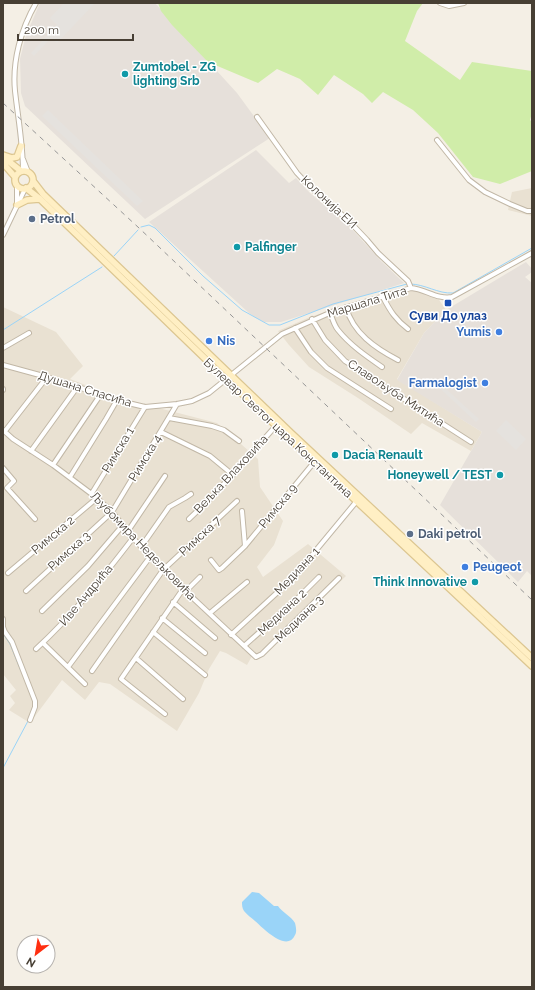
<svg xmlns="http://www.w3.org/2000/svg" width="535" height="990" viewBox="0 0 535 990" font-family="Raleway,sans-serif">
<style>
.residential{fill:#e9e1d2}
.industrial{fill:#e6e0da}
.green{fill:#d0eda9}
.parking{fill:#e5e2de}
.water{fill:#9ad4f8}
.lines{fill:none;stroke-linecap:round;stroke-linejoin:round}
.stream{stroke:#9ad4f8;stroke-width:1}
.street-casing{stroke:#c1b7a6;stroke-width:6}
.secondary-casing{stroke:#dcc691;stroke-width:8}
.street{stroke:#fff;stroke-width:4}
.secondary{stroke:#ffefc4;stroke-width:5.5}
.rail{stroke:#969696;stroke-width:1;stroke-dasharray:5 5;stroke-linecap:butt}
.culture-dot{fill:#0f9aa8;stroke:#fff;stroke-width:1.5}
.service-dot{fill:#5c6f8a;stroke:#fff;stroke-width:1.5}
.transit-dot{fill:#1a4fb4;stroke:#fff;stroke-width:1.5}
.shop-dot{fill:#3f7fe0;stroke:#fff;stroke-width:1.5}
.labels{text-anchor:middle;stroke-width:3;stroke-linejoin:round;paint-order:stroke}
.culture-label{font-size:12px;font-weight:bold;fill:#0d838f;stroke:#fff;text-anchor:start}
.street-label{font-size:12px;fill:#473f34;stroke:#fff}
.service-label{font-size:12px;font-weight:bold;fill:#4e5e75;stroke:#fff;text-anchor:start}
.transit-label{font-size:12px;font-weight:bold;fill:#164399;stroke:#fff}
.shop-label{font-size:12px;font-weight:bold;fill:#366cbe;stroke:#fff;text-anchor:end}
</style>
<rect width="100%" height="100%" fill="#f4efe5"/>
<path class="residential" d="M532,188V216L508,210L512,192Z
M401,288H418L435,294L446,310L424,333L397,379L482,432L471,451L422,423L411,434L358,398L309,367L289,345L278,331L310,317Z
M3,307L56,332L83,366L70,379L116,397L217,423L258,459L260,487L283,521L274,545L257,567L263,577L308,544L346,576L263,656H252L247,665L226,653L220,651L209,669L199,693L177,731L110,684L99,682L85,700L62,680L30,723L9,710L15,703L10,696L16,690L3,674Z"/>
<path class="industrial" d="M40,3H155L237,93L270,138L145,219L25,106L21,93L20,59L26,35Z
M256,150L289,183L296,178L310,193L350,227L381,261L404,283L281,322H264L256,318L249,313L149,222Z
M526,262L532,269V272L525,277L532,283V576L527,571L518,582L440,505L482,432L397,380L424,333L446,310Z"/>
<path class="green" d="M158,3H423L417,11L405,41L460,80L472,62L532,71V113L530,120L532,122V171L500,184L473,177L438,133L413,110L383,92L372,103L363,94L334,75L318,95L300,79L277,69L258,83L208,62L172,25L161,11Z"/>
<path class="parking" d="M64,3H95L57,43L51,38L34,56L31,53L57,25L50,18Z
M48,110L143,201L137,206L42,116Z
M434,378L479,419L476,422L432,381Z
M506,420L526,439L516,450L496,431Z"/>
<path class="water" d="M252,892L259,893L274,906H278C282,912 291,916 295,923C296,927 297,932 295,935C287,953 263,928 255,921C252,918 247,915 244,911C242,908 242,905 242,902Z"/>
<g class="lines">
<path class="stream" d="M141,227L149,225L155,228L203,276L242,310L269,325H280L333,304L407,284
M114,256L138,230
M410,284C425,284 438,294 453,293L532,248
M3,330L102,267
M3,634L10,644L21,671
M3,768L28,721"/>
<g class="street-casing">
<path id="street" d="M440,3L449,6L464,3
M257,117L297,173L310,187L348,220L367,240L378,253L408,281L411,288
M437,140L469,180L485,192L510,204L527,211H532
M23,159L28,172
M23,171C23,144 18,118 15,91C12,61 21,29 36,3
M17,185V203
M3,235L25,189
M383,297C390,311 396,320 408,329
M346,307C353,333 375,348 398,360
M330,312C332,318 334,325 338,330C350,345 366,356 382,367
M312,319L325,340L345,361L471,442
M295,328L311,352L327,368L391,409
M3,348L29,333
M3,365L47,377L124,402L145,407L177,404L192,401L209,393L282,334L334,311L411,288C425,289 438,300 452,297L532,253
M3,390V389
M169,418L212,426L224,430L239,441
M3,430L13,439L53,465L97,498L112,512L133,538L163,570L256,657L262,654L339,578
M5,431L47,377
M161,432L210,456L233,475
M31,451L78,386
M53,465L101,394
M3,468L14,481L7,488L35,519
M70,477L106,419L117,400
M92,493L145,407
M242,511L245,546
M189,519L213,496L273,429
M128,531L165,476
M141,547L169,507L185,498L191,494
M211,560L219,570L222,568L245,546L311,466
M8,573L97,498
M26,591L112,512L177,404
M186,591L200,577
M173,602L215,638
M42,611L88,566L123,525
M210,613L247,582
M162,618L205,653
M3,619V627
M3,627L5,632L12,642L35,701V707L30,720
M153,632L205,675
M231,635L293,578L356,502
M43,643L85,684
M244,646L297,599L319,577
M36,649C73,615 103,577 133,538
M136,658L183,699
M68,667L150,557
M92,671L163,570L237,501
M165,714L121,679L183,589"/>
</g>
<g class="secondary-casing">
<path id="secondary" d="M3,155L12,158L17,157L21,146
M3,157L21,171
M3,163L15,177
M15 180a9 9 0 1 1 18 0a9 9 0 1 1-18 0Z
M33,181L43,194L291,433L532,658
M26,188L40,199L220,373L532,666
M17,205L27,200L39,199"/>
</g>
<use href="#street" class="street"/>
<use href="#secondary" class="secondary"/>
<path class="rail" d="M3,103L139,228L532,600"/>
</g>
<g class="culture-dot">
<circle cx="125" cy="74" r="4"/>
<circle cx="237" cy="247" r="4"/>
<circle cx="335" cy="455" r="4"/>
<circle cx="500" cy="475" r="4"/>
<circle cx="475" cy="582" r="4"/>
</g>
<g class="service-dot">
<circle cx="32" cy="219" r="4"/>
<circle cx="410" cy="534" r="4"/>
</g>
<rect class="transit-dot" x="444" y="299" width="8" height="8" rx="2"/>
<g class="shop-dot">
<circle cx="499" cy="332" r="4"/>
<circle cx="209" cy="341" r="4"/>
<circle cx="485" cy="383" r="4"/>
<circle cx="465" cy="567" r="4"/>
</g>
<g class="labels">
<g class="culture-label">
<text x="133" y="71">Zumtobel - ZG<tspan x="133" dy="14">lighting Srb</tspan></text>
<text x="245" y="251">Palfinger</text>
<text x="343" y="459">Dacia Renault</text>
<text x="492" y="479" text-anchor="end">Honeywell / TEST</text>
<text x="467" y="586" text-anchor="end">Think Innovative</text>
</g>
<g class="street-label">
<text transform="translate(329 202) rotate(43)" y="4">Колонија ЕИ</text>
<text transform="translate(367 302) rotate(-17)" y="4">Маршала Тита</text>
<text transform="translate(85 389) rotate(17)" y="4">Душана Спасића</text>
<text transform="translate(396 393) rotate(33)" y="4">Славољуба Митића</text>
<text transform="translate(278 428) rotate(43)" y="4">Булевар Светог цара Константина</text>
<text transform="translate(118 450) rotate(-59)" y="4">Римска 1</text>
<text transform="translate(145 458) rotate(-59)" y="4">Римска 4</text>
<text transform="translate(231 474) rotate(-47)" y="4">Вељка Влаховића</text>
<text transform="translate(278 506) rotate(-51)" y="4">Римска 9</text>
<text transform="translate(53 535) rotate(-40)" y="4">Римска 2</text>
<text transform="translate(200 536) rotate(-43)" y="4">Римска 7</text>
<text transform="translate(143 546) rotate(46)" y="4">Љубомира Недељковића</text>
<text transform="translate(69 551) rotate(-42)" y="4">Римска 3</text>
<text transform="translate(297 571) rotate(-47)" y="4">Медиана 1</text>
<text transform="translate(86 595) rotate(-50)" y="4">Иве Андрића</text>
<text transform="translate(282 612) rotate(-43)" y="4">Медиана 2</text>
<text transform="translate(299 619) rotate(-44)" y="4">Медиана 3</text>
</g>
<g class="service-label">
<text x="40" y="223">Petrol</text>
<text x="418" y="538">Daki petrol</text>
</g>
<g class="transit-label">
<text x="448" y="320">Суви До улаз</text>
</g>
<g class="shop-label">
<text x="491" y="336">Yumis</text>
<text x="217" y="345" text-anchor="start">Nis</text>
<text x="477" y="387">Farmalogist</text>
<text x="473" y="571" text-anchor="start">Peugeot</text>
</g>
</g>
<rect width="535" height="990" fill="none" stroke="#473f34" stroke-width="8"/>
<g transform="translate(36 954) rotate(211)"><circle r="19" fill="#ffffff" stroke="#b5b2ae"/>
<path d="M0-3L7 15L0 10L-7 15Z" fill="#ff2f11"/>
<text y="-6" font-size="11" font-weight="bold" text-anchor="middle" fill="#473f34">N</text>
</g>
<path d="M18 34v6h115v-6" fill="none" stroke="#473f34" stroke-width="2"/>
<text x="24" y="34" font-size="12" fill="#473f34" stroke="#ffffff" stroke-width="3" paint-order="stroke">200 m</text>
</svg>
